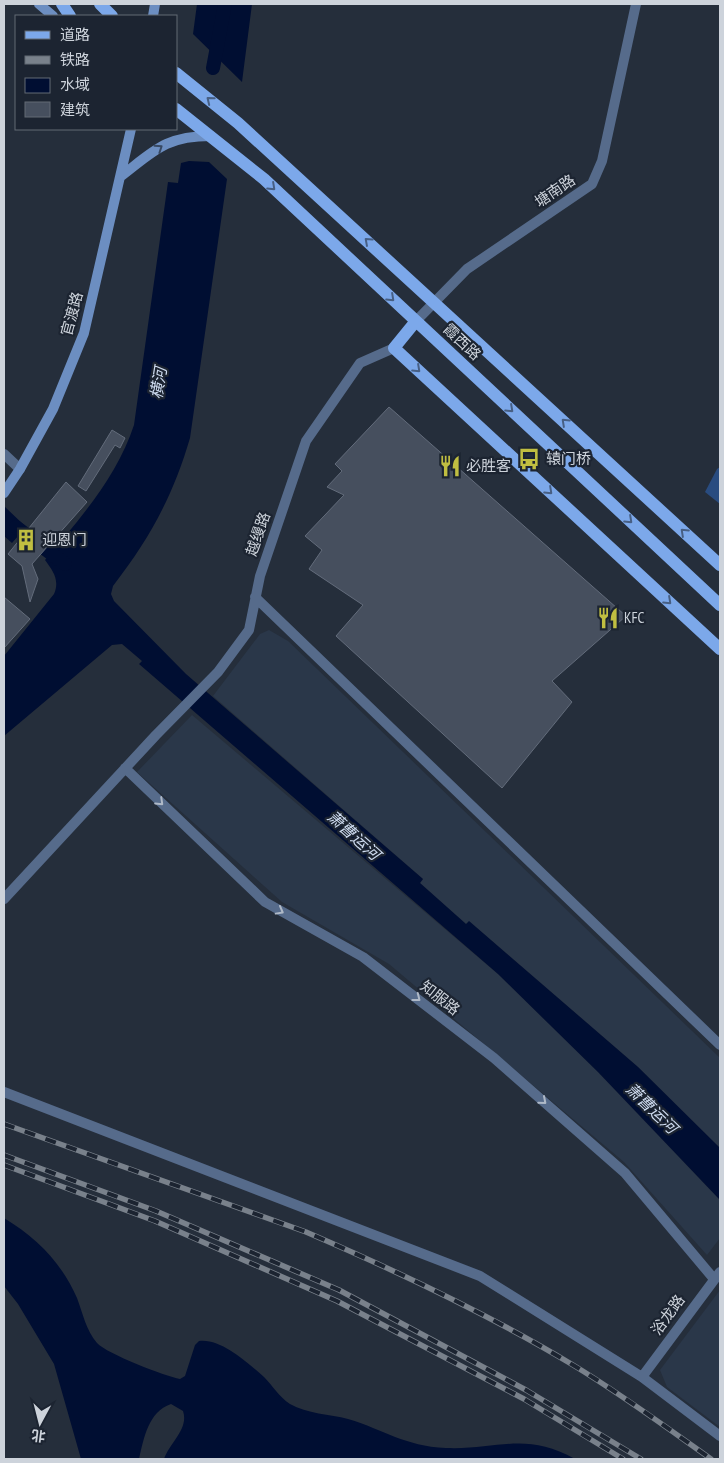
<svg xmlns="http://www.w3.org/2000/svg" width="724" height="1463" viewBox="0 0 724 1463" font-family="'PT Sans Narrow','Noto Sans SC',sans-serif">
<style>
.built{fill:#2a3749}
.green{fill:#294c80}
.water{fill:#000e32}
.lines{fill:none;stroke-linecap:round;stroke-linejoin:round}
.canal{stroke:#000e32;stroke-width:14}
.building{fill:#464f5e;stroke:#636c7b}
.street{stroke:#566b8b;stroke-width:10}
.secondary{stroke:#6c8ec1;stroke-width:10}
.primary{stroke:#7ca8ea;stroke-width:12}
.rail-casing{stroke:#79818b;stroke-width:5.5}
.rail{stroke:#1c2431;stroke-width:4;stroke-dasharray:11;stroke-linecap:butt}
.oneway{stroke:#475f84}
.oneway2{stroke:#384963}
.oneway3{stroke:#afb9c7}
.labels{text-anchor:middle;stroke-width:4.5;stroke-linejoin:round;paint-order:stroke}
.street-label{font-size:15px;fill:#cdd3db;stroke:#1c2431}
.poi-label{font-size:15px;fill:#cdd3db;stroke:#1c2431;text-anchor:start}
.water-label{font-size:16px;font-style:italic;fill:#cfdcf0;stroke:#1c2431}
</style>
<rect width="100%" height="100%" fill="#252e3b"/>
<path class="built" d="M269,630L288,641L720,1058V1148L638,1067L470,922L466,924L420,883L423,879L213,696L260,634Z
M192,715L498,974L598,1072L720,1200V1238L707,1255L624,1162L389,964L282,902L137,772Z
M720,1290V1427L667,1387L660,1370Z"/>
<path class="green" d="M720,467V504L705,492L717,469Z"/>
<path class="water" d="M197,4H252L242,82L193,34Z
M189,161L209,162L227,179L190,438C173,496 150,538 113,586L111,594L114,601L186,674L423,879L420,883L466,924L469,921L638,1067L720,1148V1200L598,1072L498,974L139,664L142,661L122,644L112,645L4,736V656L54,594C60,580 53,571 45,560C79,520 117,477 134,425L168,182L178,183L181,163Z
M4,506L26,527L12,543L4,536Z
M4,1218C37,1238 61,1262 77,1298C83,1314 86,1330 97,1343C107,1354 165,1376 180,1379L185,1376L195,1345L199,1341C221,1338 248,1363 264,1377C273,1386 279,1397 290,1404C307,1414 330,1414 348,1419C385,1430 404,1446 446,1448C498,1450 525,1431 575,1459H164C170,1442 189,1429 183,1411L171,1404C148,1412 144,1438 139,1459H81L54,1364L18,1304L4,1286Z"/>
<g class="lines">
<path class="canal" d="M213,68L225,4
M16,527L65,564"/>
</g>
<path class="building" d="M389,407L626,616L552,681L572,702L502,788L336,636L363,605L309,569L322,550L305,536L344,495L327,487L342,471L335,464Z
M112,430L125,438L120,448L115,445L86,491L78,486Z
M66,482L87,502L32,564L38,579L30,602L22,566L8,554Z
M4,597L30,619L4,648Z"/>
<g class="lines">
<path class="street" d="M416,321L467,269L592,184L602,161L636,4
M4,454L20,469
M255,597L720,1045
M125,768L265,902L363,957L494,1058L625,1173L714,1279
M4,899L156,735L218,672L249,630L260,576L306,441L360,363L394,348
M4,1092L480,1276L642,1377L720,1436
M642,1377L720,1272"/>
<path class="secondary" d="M39,4L53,16
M153,16L155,4
M120,177C154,151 165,136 211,136
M4,493L20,469L53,409L84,333L131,129"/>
<path class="primary" d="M62,4L70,16
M100,4L112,16
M176,73L238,123L720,565
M176,109L264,179L720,605
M416,321L394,348L720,649"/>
<g class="rail-casing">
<path id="rail" d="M4,1124L306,1232C397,1271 488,1314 573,1365C621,1394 666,1427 711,1459
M4,1155L156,1211L339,1290L526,1390L641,1459
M4,1165L155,1221L337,1301L524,1399L623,1459"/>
</g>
<use href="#rail" class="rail"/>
</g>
<defs><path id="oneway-chevron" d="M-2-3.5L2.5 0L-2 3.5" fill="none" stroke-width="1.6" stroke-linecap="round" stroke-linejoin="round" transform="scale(1.25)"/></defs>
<g class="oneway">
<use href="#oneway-chevron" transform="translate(210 100) rotate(-141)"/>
<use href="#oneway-chevron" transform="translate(272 187) rotate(43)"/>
<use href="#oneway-chevron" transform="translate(368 241) rotate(-138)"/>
<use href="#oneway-chevron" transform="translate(391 298) rotate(43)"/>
<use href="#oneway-chevron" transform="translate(417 369) rotate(43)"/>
<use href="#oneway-chevron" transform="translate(510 409) rotate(43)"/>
<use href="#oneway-chevron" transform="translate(565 422) rotate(-137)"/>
<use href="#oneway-chevron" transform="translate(549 491) rotate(43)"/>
<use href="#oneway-chevron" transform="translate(629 520) rotate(43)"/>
<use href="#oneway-chevron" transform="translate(684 532) rotate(-137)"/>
<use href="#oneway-chevron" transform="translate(668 601) rotate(43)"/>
</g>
<use class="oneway2" href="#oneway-chevron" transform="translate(159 148) rotate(-34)"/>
<g class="oneway3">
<use href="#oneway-chevron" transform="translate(160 802) rotate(44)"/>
<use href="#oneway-chevron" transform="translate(280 911) rotate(29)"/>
<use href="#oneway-chevron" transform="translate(417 998) rotate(38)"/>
<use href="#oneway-chevron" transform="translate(543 1101) rotate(41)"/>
</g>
<defs>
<g id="bus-bare" transform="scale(1.725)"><path d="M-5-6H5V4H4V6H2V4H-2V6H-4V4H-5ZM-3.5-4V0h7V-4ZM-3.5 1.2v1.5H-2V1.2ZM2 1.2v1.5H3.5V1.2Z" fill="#c0be41" stroke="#1c2431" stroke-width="2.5" paint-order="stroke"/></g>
<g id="restaurant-bare" transform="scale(1.725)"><path d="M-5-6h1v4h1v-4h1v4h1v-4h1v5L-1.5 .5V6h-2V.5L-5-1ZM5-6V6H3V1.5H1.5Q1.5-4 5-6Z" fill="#c0be41" stroke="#1c2431" stroke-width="2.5" paint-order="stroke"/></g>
<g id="building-bare" transform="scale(1.725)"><path d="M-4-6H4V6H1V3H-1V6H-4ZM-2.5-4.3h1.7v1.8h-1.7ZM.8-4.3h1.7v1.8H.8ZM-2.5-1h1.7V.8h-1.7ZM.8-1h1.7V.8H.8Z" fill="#c0be41" stroke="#1c2431" stroke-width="2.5" paint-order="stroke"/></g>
</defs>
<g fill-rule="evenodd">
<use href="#bus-bare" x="529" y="459"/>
<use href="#restaurant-bare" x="450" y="466"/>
<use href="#building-bare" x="26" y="540"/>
<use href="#restaurant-bare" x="608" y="618"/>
</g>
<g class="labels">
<g class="street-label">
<text transform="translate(555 191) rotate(-34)" y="5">塘南路</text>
<text transform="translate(72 314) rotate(-75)" y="5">官渡路</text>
<text transform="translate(462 342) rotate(43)" y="5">霞西路</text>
<text transform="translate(258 534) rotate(-71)" y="5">越缦路</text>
<text transform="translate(440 998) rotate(38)" y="5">知服路</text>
<text transform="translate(668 1315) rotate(-54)" y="5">浴龙路</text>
</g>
<g class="poi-label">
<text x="546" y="464">辕门桥</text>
<text x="466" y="471">必胜客</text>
<text x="42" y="545">迎恩门</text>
<text x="624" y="623">KFC</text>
</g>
<g class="water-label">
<text transform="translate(158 383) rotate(-81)" y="6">横河</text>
<text transform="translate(354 835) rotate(42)" y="6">萧曹运河</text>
<text transform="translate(652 1108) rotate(44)" y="6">萧曹运河</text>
</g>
</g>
<rect width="724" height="1463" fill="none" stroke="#cdd3db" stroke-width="10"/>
<rect x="15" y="15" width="162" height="115" fill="#1c2431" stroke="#636a75"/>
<rect x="25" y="31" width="25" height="8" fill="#7ca8ea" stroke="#636a75"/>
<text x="60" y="40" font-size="15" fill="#cdd3db">道路</text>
<rect x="25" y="56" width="25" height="8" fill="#79818b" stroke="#636a75"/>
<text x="60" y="65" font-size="15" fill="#cdd3db">铁路</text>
<rect x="25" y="78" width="25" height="15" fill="#000e32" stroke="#636a75"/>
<text x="60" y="90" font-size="15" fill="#cdd3db">水域</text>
<rect x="25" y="102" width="25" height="15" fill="#464f5e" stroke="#636a75"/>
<text x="60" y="115" font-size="15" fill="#cdd3db">建筑</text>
<g transform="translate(40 1423) rotate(187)" stroke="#1c2431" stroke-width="4" paint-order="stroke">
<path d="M0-4L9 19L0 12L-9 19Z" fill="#cdd3db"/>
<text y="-8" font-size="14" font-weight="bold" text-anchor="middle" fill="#cdd3db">北</text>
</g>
</svg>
